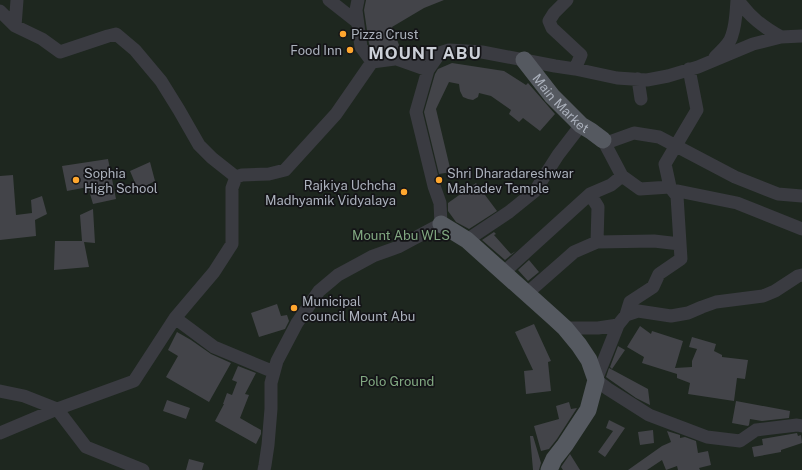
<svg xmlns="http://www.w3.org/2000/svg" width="802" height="470" viewBox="0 0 802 470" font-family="'Public Sans',sans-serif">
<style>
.green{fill:#1e271f}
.building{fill:#434449}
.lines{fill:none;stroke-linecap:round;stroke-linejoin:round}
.minor{stroke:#3a3b41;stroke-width:13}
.major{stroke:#555960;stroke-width:17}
.poi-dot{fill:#ffa72e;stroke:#141417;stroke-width:1.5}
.labels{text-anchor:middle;stroke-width:3.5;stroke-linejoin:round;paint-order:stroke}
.poi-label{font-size:13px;fill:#abb1bc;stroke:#141417;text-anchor:start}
.street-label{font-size:13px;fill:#abb1bc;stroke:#141417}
.park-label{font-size:13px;fill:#81a881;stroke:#141417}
.district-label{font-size:17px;font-weight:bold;letter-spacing:1px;fill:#ccd0d8;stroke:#141417}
</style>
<rect width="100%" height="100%" fill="#19191c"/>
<path class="green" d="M0,0H802V470H0Z"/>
<path class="building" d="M366,0H444L424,8L392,27L401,50L376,53L369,44L364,10Z
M452,63L504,71L526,85L528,83L555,114L540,131L523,118L519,122L509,114L511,110L491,96L479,93L478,97L473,100L468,99L463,97L460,91L459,84L449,82L436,109L451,172L439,174L424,112L435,74L438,69Z
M108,159L116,199L93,204L88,187L67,191L62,166Z
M150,162L155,181L138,190L130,171Z
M13,175L16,215L32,213L31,200L42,196L47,214L35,220L36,236L0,240V176Z
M476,183L497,211L469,229L456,222L448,211V203Z
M93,209L95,243L84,242L89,267L54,270L55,241H82L80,215Z
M494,232L496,234L494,235L511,254L516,251L505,260L482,240Z
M529,260L539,272L528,281L518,270Z
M277,304L281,316L287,315L289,321L285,329L259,337L251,313Z
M534,324L551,361L548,362L551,391L526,394L524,371L533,370L515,332Z
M640,326L651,334L652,331L683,341L675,368L692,367V361L697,349L689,347L692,337L716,344L714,351L722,355V357L748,360L745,379L737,378L734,401L688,394L690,383L677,378V374L642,363L644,357L627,347Z
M177,332L191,340L211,354L231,363L209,402L166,377L178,356L168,350Z
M618,346L625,350L612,369L610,367Z
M238,366L256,373L245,394L249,395L240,418L261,430V434L256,444L215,421L224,404H223L227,393L232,395L237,382L232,380Z
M609,368L648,389L650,405L636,398L606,377Z
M167,400L190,408L186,419L163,411Z
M736,401L790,411L789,418L762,421L750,419L749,425L748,426L732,423Z
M569,402L571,409L577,408L557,439L549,449L541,451L534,426L559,419L556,406Z
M609,420L625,428L605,457L598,452L613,431L606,428Z
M653,430L654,443L640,445L638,432Z
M667,431L680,435V438L685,437L696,441L698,453L708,451L711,465L699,468L700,470H678L677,466L666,470L662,460L647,470H628L662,446L671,442Z
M797,433L798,436L801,435L802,443L781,450V452L754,457L752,447L763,445L762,439Z
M530,436H533L541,463L539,470H533Z
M570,454L580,470H563L561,467Z
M189,459L204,463L202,470H186Z"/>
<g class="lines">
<path class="minor" d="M329,0L357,22
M358,0L356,10L361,47L372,62
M567,0L554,13L549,21L552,28L581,55L575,69
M738,0C750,17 763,27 781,37
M0,11L15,26L42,39L60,52L108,36L116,34L135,50L161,81L179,110L199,145L212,158L236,177
M15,26L17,0
M715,57C721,51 730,44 732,35C736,24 736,12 737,0
M397,59L428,70
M638,79L641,99
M603,140L609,142L634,133L659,137L735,177L778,194L802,196
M603,140L622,176L640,189L670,187
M673,190L737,203L802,229
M590,194L598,207L597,242
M467,240L509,212L535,191L558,155L581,125
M503,273L590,194L611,185L622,176
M802,275L798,276L775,291L763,296L716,302L702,307L688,313L671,316L638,311L626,315L618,325L596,380L608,389L649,415L707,437L740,441L756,430L797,425L802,426
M528,296L533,288L574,252L597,242L654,241L680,244
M626,315L630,302L653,287L659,274L681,259L677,196L670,187L665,164L697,110L689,69
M175,318L214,347L274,372
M565,328H598L618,325
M0,391L24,396L57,409L86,447L143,470
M0,433L57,409L134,381L175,318L214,272L232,244V188L236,177L242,175L269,174L285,170L336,114L372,62L440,53L449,50L482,52L555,66L575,69L617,78L647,80L668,76L698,67L753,44L781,37L802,36
M264,470L265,465L268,445L271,409V383L277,361L297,323L319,291L338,275L373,256L398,247L441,224L440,203L434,186L416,112L428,70L440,53"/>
<g class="major">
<path id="s1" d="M524,60L552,96L581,125L591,131L603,140"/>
<path d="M441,224L467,240L553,317L565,328L579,345L589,360L596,380L588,410L565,445L554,459L549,470"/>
</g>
</g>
<g class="poi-dot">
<circle cx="343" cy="34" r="4"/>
<circle cx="350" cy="50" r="4"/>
<circle cx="76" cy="180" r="4"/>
<circle cx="439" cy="180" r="4"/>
<circle cx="404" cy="192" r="4"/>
<circle cx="294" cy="308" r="4"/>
</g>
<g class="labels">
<g class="poi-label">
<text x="351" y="39">Pizza Crust</text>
<text x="342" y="55" text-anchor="end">Food Inn</text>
<text x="84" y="178">Sophia<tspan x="84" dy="15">High School</tspan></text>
<text x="447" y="178">Shri Dharadareshwar<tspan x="447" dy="15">Mahadev Temple</tspan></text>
<text x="396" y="190" text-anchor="end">Rajkiya Uchcha<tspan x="396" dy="15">Madhyamik Vidyalaya</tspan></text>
<text x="302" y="306">Municipal<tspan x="302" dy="15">council Mount Abu</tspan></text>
</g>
<g class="street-label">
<text dy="5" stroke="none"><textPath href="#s1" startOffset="57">Main Market</textPath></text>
</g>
<g class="park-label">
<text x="401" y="240">Mount Abu WLS</text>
<text x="397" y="386">Polo Ground</text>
</g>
<g class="district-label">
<text x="425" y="59">MOUNT ABU</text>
</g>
</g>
</svg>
